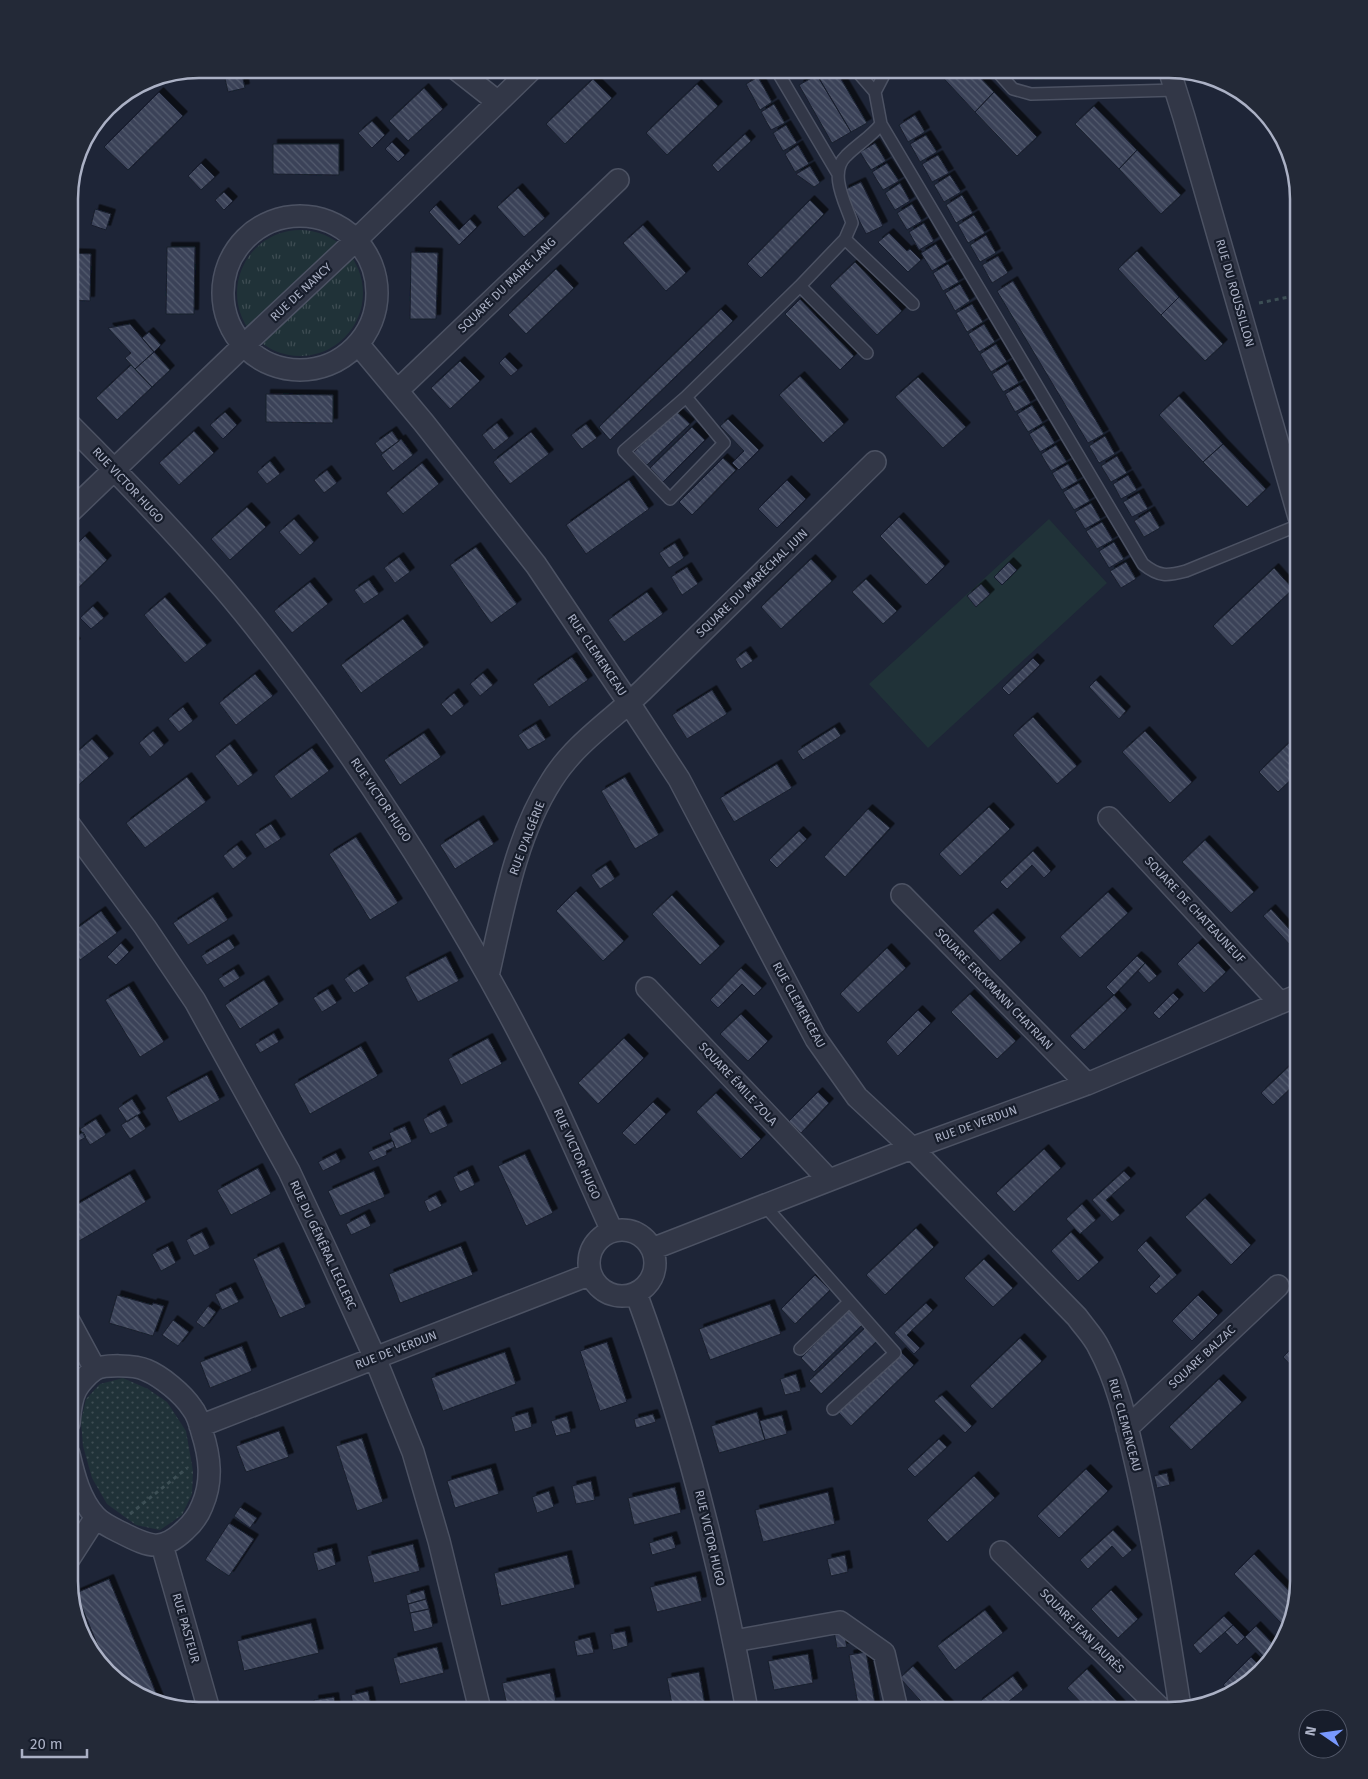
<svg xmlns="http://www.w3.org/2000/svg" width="1368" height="1779" viewBox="0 0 1368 1779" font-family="'Fira Sans',sans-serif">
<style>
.grass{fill:url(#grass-dots)}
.park{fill:url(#park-tufts)}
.pitch{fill:#203238}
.building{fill:url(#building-back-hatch);stroke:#191f2d;filter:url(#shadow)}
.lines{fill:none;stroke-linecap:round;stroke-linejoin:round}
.lane-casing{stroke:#4c5263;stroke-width:14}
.street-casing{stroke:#4c5263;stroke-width:24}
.path{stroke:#3d4f55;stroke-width:3;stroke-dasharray:4 4;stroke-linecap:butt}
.lane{stroke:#323747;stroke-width:11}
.street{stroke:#323747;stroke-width:21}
.labels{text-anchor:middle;stroke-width:4.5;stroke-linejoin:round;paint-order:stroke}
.street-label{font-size:12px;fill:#abb1c5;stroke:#171d2b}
.rim{fill:none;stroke:#abb1c5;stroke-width:2.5}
</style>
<defs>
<pattern id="grass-dots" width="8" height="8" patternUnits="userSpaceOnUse" patternTransform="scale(1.25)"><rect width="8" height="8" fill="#203238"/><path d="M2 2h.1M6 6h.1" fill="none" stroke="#3e4d53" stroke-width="1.8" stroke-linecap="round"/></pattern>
<pattern id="park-tufts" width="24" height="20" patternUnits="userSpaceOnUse" patternTransform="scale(1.25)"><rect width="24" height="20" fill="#203238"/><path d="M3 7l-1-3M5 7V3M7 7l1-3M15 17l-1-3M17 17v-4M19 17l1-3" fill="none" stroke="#3e4d53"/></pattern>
<pattern id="building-back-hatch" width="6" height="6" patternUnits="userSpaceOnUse" patternTransform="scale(1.25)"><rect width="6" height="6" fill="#3a4258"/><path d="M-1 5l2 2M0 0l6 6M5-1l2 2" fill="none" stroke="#545b6e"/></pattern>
<filter id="shadow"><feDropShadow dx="4.5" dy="-4.5" stdDeviation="0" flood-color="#0009"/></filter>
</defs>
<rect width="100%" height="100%" fill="#1e2537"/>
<path class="grass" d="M123,1378L148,1389L167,1402L186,1431L193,1471L192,1494L182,1515L160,1530L136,1525L107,1504L92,1478L83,1446L81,1421L86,1399L100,1384Z"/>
<path class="park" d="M237 293a63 63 0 1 1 126 0a63 63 0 1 1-126 0Z
M69,1354L77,1366L69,1379Z
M69,1498L78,1518L69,1531Z"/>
<path class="pitch" d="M1025,69H1093L1096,73L1035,80Z
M1049,519L1107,583L928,748L869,684Z"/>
<path class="building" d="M230,69H241V70L231,73Z
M285,69H331V72H285Z
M826,69H835L867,123L851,132L817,75Z
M935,69H972L994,92L975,112Z
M241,70L245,88L228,92L224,74Z
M817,75L851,132L832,143L799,85Z
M758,77L772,102L760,110L746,84Z
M593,79L612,98L565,144L546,124Z
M697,84L718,106L667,155L646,133Z
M424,88L443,109L408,141L389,121Z
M159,92L183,116L128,170L104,147Z
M994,92L1037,137L1017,156L975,112Z
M774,104L785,123L771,130L761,112Z
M1094,106L1137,150L1119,169L1075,124Z
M915,115L925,132L908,142L899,125Z
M372,121L385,135L372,148L358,133Z
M786,125L797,143L783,151L773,133Z
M745,134L751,141L718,172L712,165Z
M926,135L937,152L920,162L910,144Z
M392,142L405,155L398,162L385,149Z
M875,143L886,161L871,170L860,152Z
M273,144H339V175L273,174Z
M798,145L809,164L795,172L785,154Z
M1137,150L1181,195L1161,214L1119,169Z
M938,155L949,173L932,182L922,164Z
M201,163L215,177L201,190L188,176Z
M887,163L899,181L883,190L872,172Z
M810,166L820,183L814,187L796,174Z
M950,175L961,192L944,202L934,185Z
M861,182L883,226L866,234L844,190Z
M900,183L910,201L895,210L885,193Z
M518,188L545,218L524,237L497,207Z
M224,192L233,201L224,210L215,200Z
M962,195L973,213L956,223L946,205Z
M810,200L824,214L761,278L747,264Z
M912,204L922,221L907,230L897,213Z
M436,205L459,230L470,219L477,227L459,245L429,212Z
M95,209L111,214L106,230L91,225Z
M974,215L985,233L968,243L958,225Z
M924,223L934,241L919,250L909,232Z
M643,225L686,273L666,291L623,243Z
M889,233L907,251L910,249L921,260L908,272L878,242Z
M986,235L996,253L980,262L970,245Z
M936,244L947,262L932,271L921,253Z
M167,247H195L194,314H166Z
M1137,251L1179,297L1161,315L1118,269Z
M411,252L438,253L436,319H410Z
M69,253L91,254L90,301L69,300Z
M998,256L1008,273L992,283L982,265Z
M855,262L902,311L877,335L830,286Z
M948,264L959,282L943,291L933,273Z
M556,269L574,288L526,334L508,315Z
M1013,281L1104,434L1088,443L997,291Z
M960,284L970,301L955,311L945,293Z
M1179,297L1223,344L1205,361L1161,315Z
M800,299L854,356L840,370L785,314Z
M972,304L983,322L967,332L956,313Z
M721,309L733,321L610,440L599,427Z
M1299,313V354L1295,355L1293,343L1298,342L1294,314Z
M130,324L154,352L135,369L125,358L131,353L108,328Z
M984,324L995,342L979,352L968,334Z
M149,332L161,345L154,352L142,338Z
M996,344L1007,362L991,372L980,354Z
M154,352L170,370L152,387L135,369Z
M505,357L518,370L511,376L499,363Z
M460,361L480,381L450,409L431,388Z
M1008,364L1019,383L1003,392L992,374Z
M131,365L152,387L117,420L96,398Z
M800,376L844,424L823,443L779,395Z
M918,377L966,427L943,448L895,397Z
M1020,385L1031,403L1015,412L1005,394Z
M266,394L333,395V423L266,422Z
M1179,396L1223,444L1203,462L1159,415Z
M1032,405L1043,423L1028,432L1017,414Z
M676,411L690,424L647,465L634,452Z
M225,412L237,425L223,439L210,425Z
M728,419L759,450L739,470L732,463L744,451L720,426Z
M497,423L509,438L494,450L482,435Z
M586,424L597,438L582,449L571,435Z
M1044,425L1055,443L1040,452L1029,434Z
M692,427L705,440L663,482L650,468Z
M194,431L214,453L179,485L159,463Z
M392,431L399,441L382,453L375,443Z
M531,432L549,454L510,484L493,462Z
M1105,436L1115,454L1099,463L1089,446Z
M401,439L413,455L393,471L381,455Z
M1223,444L1266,489L1247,507L1203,462Z
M1056,445L1067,462L1051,471L1041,454Z
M1117,456L1127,473L1111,482L1101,466Z
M723,458L736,470L692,515L679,502Z
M270,461L280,474L267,484L257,472Z
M422,463L439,484L403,514L386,493Z
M1068,464L1078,481L1062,490L1052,473Z
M327,470L337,483L324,493L314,480Z
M1128,475L1137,490L1121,499L1113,484Z
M629,480L649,509L586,554L566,525Z
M787,480L806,499L777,528L758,509Z
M1079,483L1090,501L1074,510L1063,492Z
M1139,493L1148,509L1132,517L1123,502Z
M1091,503L1101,520L1085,529L1075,512Z
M247,507L266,527L230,560L211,539Z
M1150,511L1160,528L1144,537L1134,521Z
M899,517L945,566L926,585L880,536Z
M294,519L314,542L300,555L279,532Z
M1102,522L1113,540L1097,549L1086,531Z
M85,536L107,560L69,597V552Z
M1114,542L1124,559L1109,568L1099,551Z
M675,543L684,558L669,568L659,553Z
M476,547L517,604L491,623L450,565Z
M399,557L410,572L395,583L384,568Z
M811,559L832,581L781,629L761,607Z
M1009,562L1017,570L1002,585L994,577Z
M1126,562L1136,579L1121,588L1110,571Z
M687,567L698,584L682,595L671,577Z
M1274,568L1293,589L1232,646L1213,626Z
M866,579L897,611L883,624L852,592Z
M369,580L379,594L364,604L354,590Z
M310,582L328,604L292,633L274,611Z
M981,584L990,594L976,607L967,596Z
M647,592L663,614L624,642L608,620Z
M165,597L207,645L185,663L144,615Z
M93,606L104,618L91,629L80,618Z
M403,619L424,647L361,693L341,665Z
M69,635L76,643L69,649Z
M746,651L753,661L741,669L735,659Z
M572,657L588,680L549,707L533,684Z
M1033,658L1040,665L1009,695L1002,688Z
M483,673L493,685L480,696L470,684Z
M255,674L273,696L236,725L219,703Z
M1096,680L1126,711L1119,719L1089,687Z
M712,690L727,714L687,739L672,715Z
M454,693L464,706L451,716L441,704Z
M183,707L193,721L179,732L168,719Z
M1033,717L1077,766L1057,784L1013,735Z
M536,724L546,740L528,750L518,735Z
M835,727L841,736L803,760L797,751Z
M153,731L164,745L150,757L139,743Z
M1145,731L1192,782L1170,803L1122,752Z
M424,733L441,757L400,785L384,760Z
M1299,733V772L1278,792L1259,772Z
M92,739L109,758L74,789L69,783V759Z
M230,744L253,775L238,786L215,756Z
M312,748L329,771L291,799L274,776Z
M777,764L792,788L734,822L720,798Z
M187,777L206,802L145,848L126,823Z
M625,777L659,835L635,849L601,791Z
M989,807L1010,829L960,876L939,854Z
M868,809L890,828L845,877L824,857Z
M479,820L494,844L455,869L440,845Z
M271,824L281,839L265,849L255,834Z
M799,831L807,839L777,868L769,860Z
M356,837L398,903L370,920L329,854Z
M1205,840L1254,892L1231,913L1182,862Z
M237,845L247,858L233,869L223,856Z
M1033,851L1051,871L1044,878L1032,865L1007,889L1000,882Z
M606,865L615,879L600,889L591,875Z
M576,891L624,941L603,961L556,911Z
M1108,892L1128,913L1080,958L1060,937Z
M672,895L720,946L700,965L652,914Z
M213,897L228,920L188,945L173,923Z
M1271,909L1299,940V944L1294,949L1263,916Z
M101,911L117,933L80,960L69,945V934Z
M993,913L1021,942L1000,961L973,931Z
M229,939L235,948L207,965L201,956Z
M121,943L129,952L116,965L107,957Z
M1198,943L1226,972L1204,993L1177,964Z
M887,948L906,968L858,1013L840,994Z
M446,956L459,981L418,1002L405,977Z
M1137,956L1145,963L1114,995L1106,987Z
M1145,963L1157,976L1149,983L1138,971Z
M741,968L762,988L754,996L742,984L718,1008L710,1000Z
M234,969L240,978L224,988L218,979Z
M359,969L369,984L354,993L344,979Z
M264,980L279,1004L240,1029L225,1005Z
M129,986L164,1042L140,1057L105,1000Z
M328,989L337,1003L322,1012L313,998Z
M1173,993L1179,999L1159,1019L1153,1013Z
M970,994L1016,1041L997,1059L951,1012Z
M1114,995L1127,1009L1084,1050L1070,1036Z
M918,1010L931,1023L898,1056L886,1042Z
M741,1014L768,1041L748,1061L720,1034Z
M274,1033L279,1042L260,1053L255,1044Z
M488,1038L502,1064L461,1085L448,1059Z
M624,1038L644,1058L598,1104L578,1083Z
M361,1046L378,1076L310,1114L294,1084Z
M1299,1057V1080L1273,1105L1261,1093Z
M207,1075L220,1100L179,1122L166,1097Z
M818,1092L829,1103L801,1133L789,1121Z
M716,1093L761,1139L741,1159L696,1112Z
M132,1099L141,1113L127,1122L118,1108Z
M653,1102L666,1114L635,1145L622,1133Z
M440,1110L448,1126L430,1134L423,1119Z
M137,1115L146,1129L130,1139L121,1125Z
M96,1119L106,1135L90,1145L80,1129Z
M405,1126L412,1142L396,1149L389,1133Z
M74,1131L77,1136L83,1132L86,1137L69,1147V1134Z
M393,1141L395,1147L386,1151L387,1155L373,1161L368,1152Z
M1044,1149L1061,1168L1014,1212L996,1193Z
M336,1153L341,1162L323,1171L318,1162Z
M525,1154L553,1213L526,1226L498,1166Z
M258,1168L271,1194L231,1215L217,1190Z
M468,1170L475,1185L460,1192L453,1177Z
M374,1171L385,1197L340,1216L328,1191Z
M1124,1171L1131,1178L1106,1200L1120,1215L1112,1222L1092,1200Z
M130,1174L146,1202L79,1241L69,1223V1209Z
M436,1195L442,1206L429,1212L424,1201Z
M1205,1198L1251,1245L1231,1265L1185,1217Z
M1082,1204L1096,1220L1080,1234L1066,1219Z
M365,1214L371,1226L351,1235L346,1224Z
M916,1228L934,1247L885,1295L866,1275Z
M202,1232L210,1248L194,1256L186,1240Z
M1071,1232L1099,1262L1078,1281L1051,1251Z
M1146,1241L1177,1275L1156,1294L1149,1287L1160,1276L1137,1250Z
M168,1246L176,1263L161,1271L152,1254Z
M461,1246L473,1275L400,1303L389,1274Z
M279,1247L306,1307L280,1318L253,1259Z
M984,1259L1013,1288L993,1307L964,1278Z
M815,1275L830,1290L795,1324L781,1309Z
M231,1287L239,1302L222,1310L215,1294Z
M117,1295L152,1305L153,1303L164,1306L153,1336L109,1323Z
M1198,1295L1218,1315L1192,1341L1172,1321Z
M926,1303L933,1310L907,1335L920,1348L914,1354L894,1333Z
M770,1304L781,1334L710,1360L699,1329Z
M208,1306L216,1312L204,1328L196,1322Z
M849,1310L863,1324L814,1372L801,1358Z
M173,1320L189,1332L178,1346L162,1335Z
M866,1327L878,1340L821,1394L809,1381Z
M1020,1338L1042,1361L992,1409L970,1386Z
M1299,1341V1374L1283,1357Z
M607,1342L627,1402L600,1411L580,1351Z
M242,1346L252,1371L210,1388L200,1362Z
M505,1352L516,1384L443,1411L431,1378Z
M901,1352L914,1365L851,1426L838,1412Z
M796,1374L801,1391L785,1395L780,1379Z
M1219,1379L1242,1402L1191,1450L1169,1427Z
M942,1395L972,1426L965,1433L934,1401Z
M528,1412L532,1427L515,1432L511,1417Z
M757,1412L765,1440L719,1453L711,1426Z
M653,1414L656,1422L636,1428L634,1419Z
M782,1415L787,1434L765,1440L759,1421Z
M567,1416L571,1432L556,1436L551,1421Z
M279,1431L289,1457L246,1472L236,1446Z
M1299,1433V1448L1292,1440Z
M362,1438L383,1502L357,1511L336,1446Z
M939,1439L947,1447L915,1477L907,1469Z
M491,1468L499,1494L455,1508L447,1481Z
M1086,1469L1108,1491L1059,1538L1037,1516Z
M1167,1473L1170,1485L1157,1488L1154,1476Z
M974,1476L995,1498L947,1542L927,1520Z
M591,1481L595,1500L576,1504L572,1486Z
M675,1487L681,1513L634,1525L628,1498Z
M549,1491L554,1507L537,1513L532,1497Z
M828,1492L835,1524L763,1542L755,1510Z
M240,1507L257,1518L250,1528L234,1516Z
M229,1523L254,1539L229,1576L205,1560Z
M1113,1530L1132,1550L1123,1558L1112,1546L1088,1569L1080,1560Z
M672,1536L676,1548L652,1555L649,1543Z
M413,1544L420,1571L374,1583L367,1556Z
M332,1548L336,1565L318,1571L313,1553Z
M1254,1554L1295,1597L1290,1614L1281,1623L1234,1574Z
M567,1555L575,1588L501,1606L494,1573Z
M845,1555L848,1572L831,1576L827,1559Z
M696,1576L702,1601L657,1612L650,1587Z
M109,1579L159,1700L134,1693L107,1668L76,1593Z
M424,1590L426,1599L408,1604L406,1595Z
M1111,1590L1138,1619L1118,1638L1091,1609Z
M426,1599L429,1609L410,1613L408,1604Z
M429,1609L433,1627L414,1632L410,1613Z
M985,1610L1003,1633L955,1670L937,1646Z
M1224,1616L1233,1625L1200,1654L1193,1645Z
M311,1623L319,1653L244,1671L237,1641Z
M1233,1625L1245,1637L1237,1645L1225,1632Z
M1256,1626L1274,1645L1263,1656L1245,1637Z
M843,1629L847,1647L837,1648L834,1631Z
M625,1631L628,1646L613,1650L610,1634Z
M590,1637L594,1653L577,1656L574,1641Z
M437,1647L444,1673L400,1684L393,1658Z
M866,1652L876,1710H859L849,1655Z
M808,1654L813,1683L774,1690L768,1661Z
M1251,1657L1261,1667L1241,1688L1230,1692L1223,1685Z
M913,1666L953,1710H929L900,1678Z
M1087,1669L1125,1710H1088L1067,1688Z
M699,1672L706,1710H673L667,1678Z
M550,1673L556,1701L508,1710L502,1683Z
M1013,1676L1023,1690L998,1710H984L978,1703Z
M368,1691L372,1710H354L351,1695Z
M334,1697L336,1710H316L314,1700Z"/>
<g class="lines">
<g class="lane-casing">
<path id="lane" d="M793,69L780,76L838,174
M855,69L875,92
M995,69L1013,89L1031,94L1176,90
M881,124L1143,564C1159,577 1167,576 1186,571L1299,525
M845,239L913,304
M800,286L867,353
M686,397L624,451L670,499L724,443L686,397L800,286L845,239L852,223C846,204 828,173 846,156C858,144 871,137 881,124L875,92L887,69
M765,1206L895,1353L833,1409
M800,1349L849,1302"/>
</g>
<g class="street-casing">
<path id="street" d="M456,69L498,102
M1169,69L1184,117L1299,517
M223 293a77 77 0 1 1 154 0a77 77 0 1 1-154 0Z
M358,344L424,423L536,565L629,703L679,779L816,1039L857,1097L912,1148L1077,1317C1084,1327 1094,1337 1099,1348C1118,1383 1126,1422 1135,1460C1154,1541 1167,1624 1180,1707
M397,391L618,180
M69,424C122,477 175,532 224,589C259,630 292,674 323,717C408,836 485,961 549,1092C571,1138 591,1185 612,1231
M69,513L243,346L356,240L532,69
M1109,818L1280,1003
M69,824L145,927L195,1001L289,1171L327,1252L375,1358L413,1452L439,1541L480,1710
M902,895L1087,1084
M488,976C503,911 515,837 552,780C575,743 613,719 643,690C720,614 798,538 875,462
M647,988L829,1180
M589 1263a33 33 0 1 1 66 0a33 33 0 1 1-66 0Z
M652,1249L912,1148L1087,1084L1299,995
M636,1293C686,1429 721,1568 747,1710
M69,1321L95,1369
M200,1426L591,1274
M1127,1428L1278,1286
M69,1454C74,1476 80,1499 95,1516C102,1524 114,1529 124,1534C150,1547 162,1552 185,1530C193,1523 198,1516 202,1506C213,1481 210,1457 202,1432C200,1424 197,1414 192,1408C183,1394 161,1376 146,1370C136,1365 103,1364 94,1370C88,1374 79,1384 76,1390C71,1399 70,1413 69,1423
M162,1545L209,1710
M1001,1552L1162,1710
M69,1559L96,1517
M734,1641L840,1622L884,1653L897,1710"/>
</g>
<path class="path" d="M1259,303L1299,295
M130,1514L187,1468"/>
<use href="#lane" class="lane"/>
<use href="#street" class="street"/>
</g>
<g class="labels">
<g class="street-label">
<text transform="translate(507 285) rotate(-44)" y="4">SQUARE DU MAIRE LANG</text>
<text transform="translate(301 292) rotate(-43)" y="4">RUE DE NANCY</text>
<text transform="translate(1235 293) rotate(74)" y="4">RUE DU ROUSSILLON</text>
<text transform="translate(128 485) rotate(47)" y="4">RUE VICTOR HUGO</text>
<text transform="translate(752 583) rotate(-44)" y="4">SQUARE DU MARÉCHAL JUIN</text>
<text transform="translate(597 655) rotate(56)" y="4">RUE CLEMENCEAU</text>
<text transform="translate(381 800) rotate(56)" y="4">RUE VICTOR HUGO</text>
<text transform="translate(527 838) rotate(-69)" y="4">RUE D'ALGÉRIE</text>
<text transform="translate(1195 910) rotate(47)" y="4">SQUARE DE CHATEAUNEUF</text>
<text transform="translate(994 989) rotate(46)" y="4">SQUARE ERCKMANN CHATRIAN</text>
<text transform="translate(799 1005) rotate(61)" y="4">RUE CLEMENCEAU</text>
<text transform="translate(738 1084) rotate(47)" y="4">SQUARE ÉMILE ZOLA</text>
<text transform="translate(976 1124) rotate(-20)" y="4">RUE DE VERDUN</text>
<text transform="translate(577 1154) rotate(66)" y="4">RUE VICTOR HUGO</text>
<text transform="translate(323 1245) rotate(65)" y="4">RUE DU GÉNÉRAL LECLERC</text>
<text transform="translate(396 1350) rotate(-21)" y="4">RUE DE VERDUN</text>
<text transform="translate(1202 1357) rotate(-43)" y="4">SQUARE BALZAC</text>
<text transform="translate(1125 1425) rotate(75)" y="4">RUE CLEMENCEAU</text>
<text transform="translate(710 1538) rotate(77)" y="4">RUE VICTOR HUGO</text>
<text transform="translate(186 1628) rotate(74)" y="4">RUE PASTEUR</text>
<text transform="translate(1082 1631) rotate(45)" y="4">SQUARE JEAN JAURÈS</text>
</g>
</g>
<path d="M0 0H1368V1779H0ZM199 78H1169A121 121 0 0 1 1290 199V1581A121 121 0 0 1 1169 1702H199A121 121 0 0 1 78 1581V199A121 121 0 0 1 199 78Z" fill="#232937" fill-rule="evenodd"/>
<path class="rim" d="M199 78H1169A121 121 0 0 1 1290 199V1581A121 121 0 0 1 1169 1702H199A121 121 0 0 1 78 1581V199A121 121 0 0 1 199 78Z"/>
<g transform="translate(1323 1734) rotate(283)"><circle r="24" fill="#171d2b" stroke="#525869"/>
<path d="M0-4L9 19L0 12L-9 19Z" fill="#7898fd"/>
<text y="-8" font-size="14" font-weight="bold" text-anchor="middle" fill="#abb1c5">N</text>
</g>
<path d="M22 1749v8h65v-8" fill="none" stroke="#abb1c5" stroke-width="2.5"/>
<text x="30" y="1749" font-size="15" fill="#abb1c5" stroke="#171d2b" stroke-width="4" paint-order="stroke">20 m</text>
</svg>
